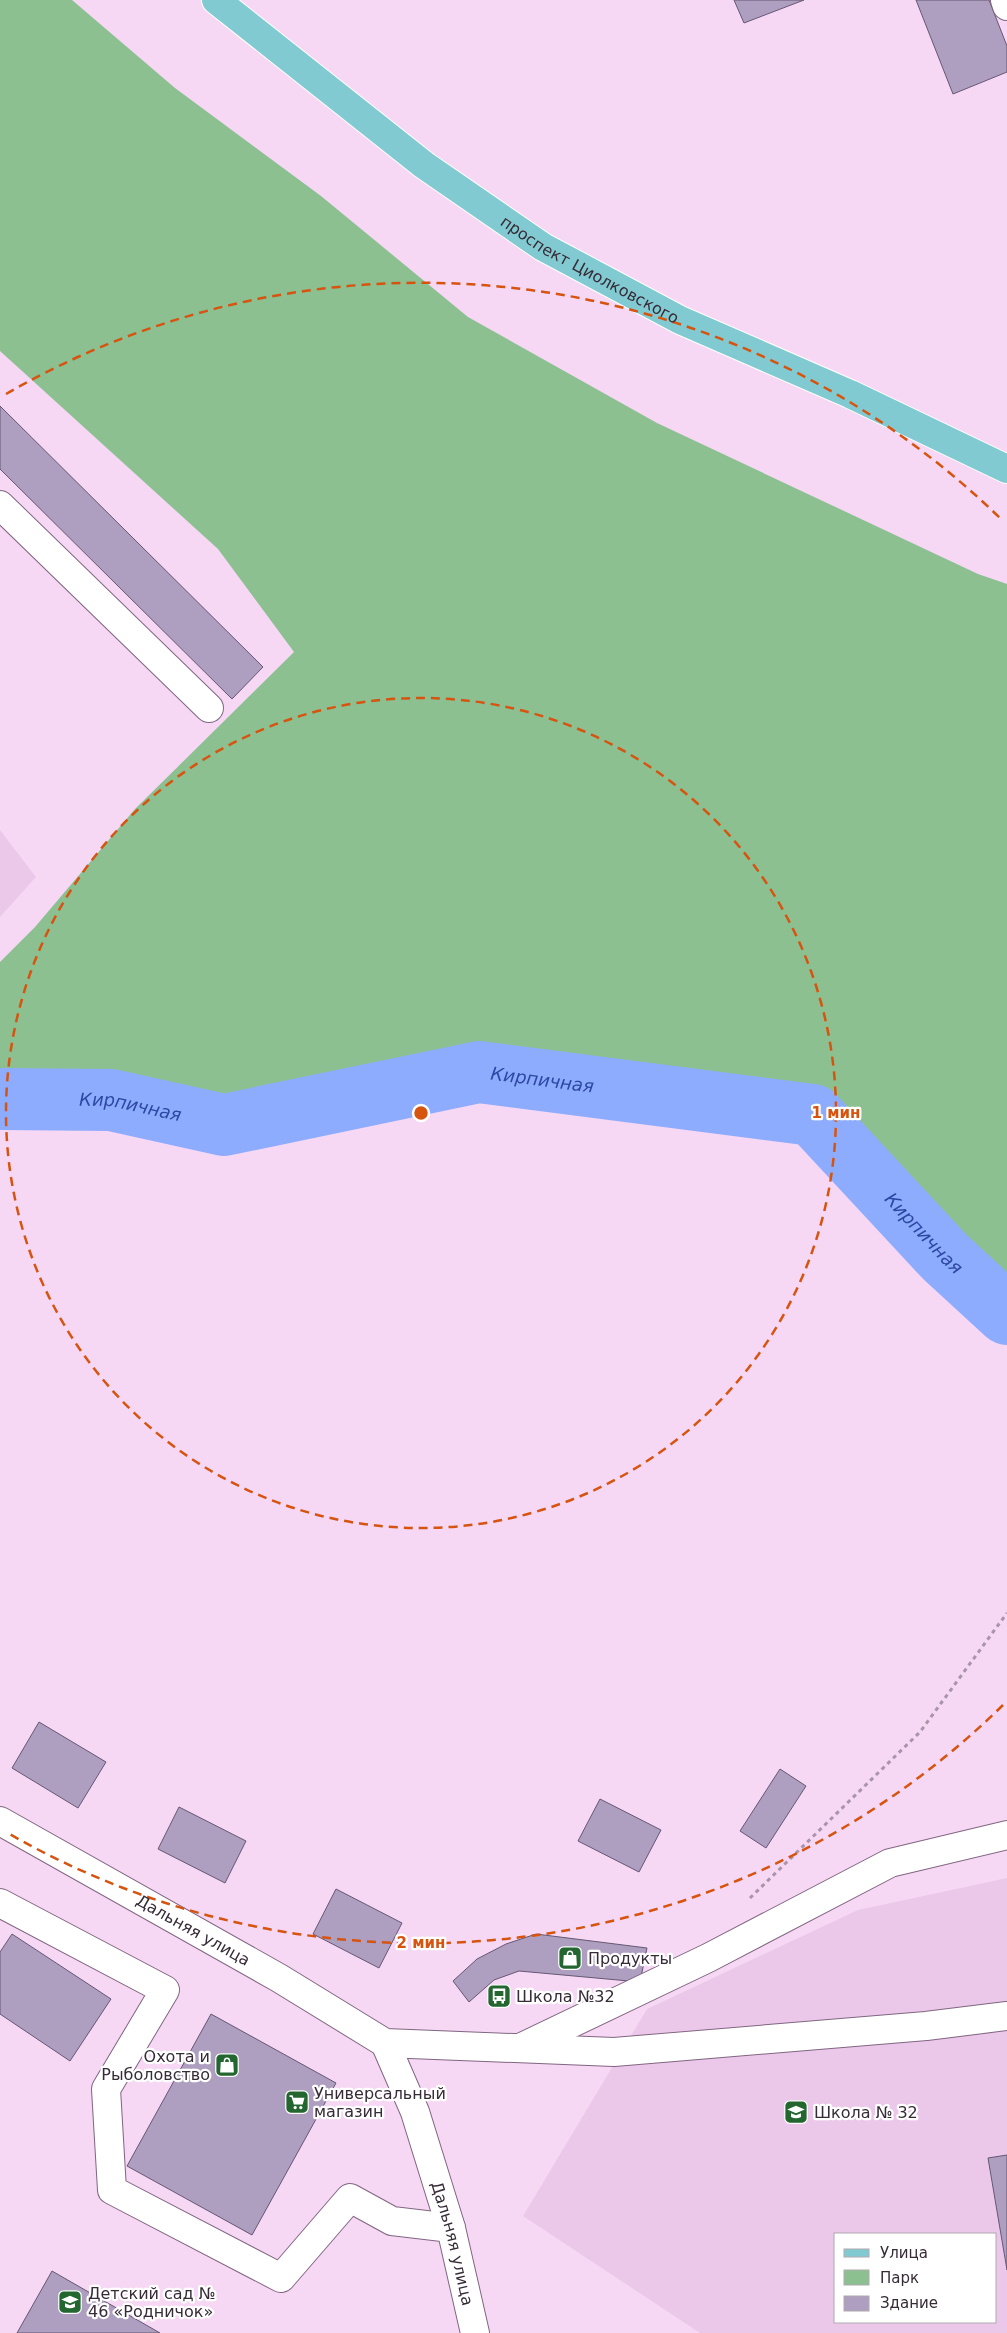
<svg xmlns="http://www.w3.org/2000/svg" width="1007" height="2333" viewBox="0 0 1007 2333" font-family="'DejaVu Sans',sans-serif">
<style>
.built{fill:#ebc8ea;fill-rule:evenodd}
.green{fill:#8cc091}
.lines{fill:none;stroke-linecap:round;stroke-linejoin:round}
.river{stroke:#8dacfd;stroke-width:62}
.building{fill:#ae9ebf;stroke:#665774}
.minor-casing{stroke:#806680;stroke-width:30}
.major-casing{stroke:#fff;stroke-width:30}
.path{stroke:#aa94aa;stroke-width:3;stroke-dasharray:4 4;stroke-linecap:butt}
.minor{stroke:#fff;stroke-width:28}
.major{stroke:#82cad2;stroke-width:28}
.ring{fill:none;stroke:#d65410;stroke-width:2.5;stroke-dasharray:9 6}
.labels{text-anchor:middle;stroke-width:4.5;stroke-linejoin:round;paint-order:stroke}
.street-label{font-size:16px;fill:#362b36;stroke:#fff}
.poi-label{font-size:16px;fill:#362b36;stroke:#fff;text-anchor:start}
.water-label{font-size:18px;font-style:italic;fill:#2d48a4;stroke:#fff}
.centre{fill:#d65410;stroke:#fff;stroke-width:2.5}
.ring-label{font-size:15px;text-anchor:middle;font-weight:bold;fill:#d65410;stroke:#fff;stroke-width:4.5;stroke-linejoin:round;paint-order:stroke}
</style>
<rect width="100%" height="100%" fill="#f6d8f5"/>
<path class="built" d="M0,830L36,877L0,917Z
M1007,1878V2333H700L523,2216L647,2009L858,1910ZM836,2234H996V2322H836Z"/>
<path class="green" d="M0,0H72L175,88L321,196L468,317L657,423L978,574L1007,584V1301L786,1090L419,1058L198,1111L0,1095V962L35,927L135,809L294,652L218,549L0,351Z"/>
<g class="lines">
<path class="river" id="s1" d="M0,1099L111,1100L224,1125L479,1072L813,1115L945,1257L1007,1314"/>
</g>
<path class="building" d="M734,0H804L744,23Z
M916,0H989L1007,46V72L953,94Z
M0,406L263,667L232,699L0,469Z
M39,1722L106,1762L78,1808L12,1768Z
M780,1769L806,1786L766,1848L740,1831Z
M600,1799L661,1830L639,1872L578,1841Z
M179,1807L246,1841L225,1883L158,1849Z
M336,1889L402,1923L379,1968L313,1934Z
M12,1934L111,1999L70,2061L0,2014V1952Z
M536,1934L647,1948L640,1982L519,1971L494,1980L469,2002L453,1981L477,1959L506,1944Z
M211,2014L336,2083L252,2235L127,2166Z
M1007,2155V2270L988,2158Z
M52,2271L160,2333H17Z"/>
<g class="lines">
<g class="minor-casing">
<g id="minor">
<path d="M1005,0L1007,6"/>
<path d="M0,505L209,708"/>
<path id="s2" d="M0,1821L279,1978L385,2043L614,2052L926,2026L1007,2016"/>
<path d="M0,1903L165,1990L106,2089L112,2190L281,2278L350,2198L392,2221L451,2228"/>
<path id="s3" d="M385,2043L415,2112L451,2228L475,2333"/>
<path d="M522,2047L708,1958L890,1863L1007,1835"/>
</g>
</g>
<g class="major-casing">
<g id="major">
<path id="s4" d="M216,0L424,165L543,247L680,320L850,394L1007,469"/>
</g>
</g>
<path class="path" d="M750,1898L920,1732L1007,1613"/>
<use href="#minor" class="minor"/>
<use href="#major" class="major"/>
</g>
<g class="ring">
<circle cx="421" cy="1113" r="415"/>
<path d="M1003 1705A830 830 0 0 1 6 1832M6 394A830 830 0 0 1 1003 521"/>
</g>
<defs>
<g id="shop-square" transform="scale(1.25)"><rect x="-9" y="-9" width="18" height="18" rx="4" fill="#236630" stroke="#fff"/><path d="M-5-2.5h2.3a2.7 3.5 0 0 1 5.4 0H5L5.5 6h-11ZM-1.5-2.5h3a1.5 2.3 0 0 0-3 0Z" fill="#fff"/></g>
<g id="bus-square" transform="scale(1.25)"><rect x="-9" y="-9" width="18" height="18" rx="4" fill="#236630" stroke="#fff"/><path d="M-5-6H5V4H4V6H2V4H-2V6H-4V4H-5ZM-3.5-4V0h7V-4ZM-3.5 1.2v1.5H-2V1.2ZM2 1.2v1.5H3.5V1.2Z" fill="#fff"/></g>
<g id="supermarket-square" transform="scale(1.25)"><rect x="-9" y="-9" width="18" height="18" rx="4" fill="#236630" stroke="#fff"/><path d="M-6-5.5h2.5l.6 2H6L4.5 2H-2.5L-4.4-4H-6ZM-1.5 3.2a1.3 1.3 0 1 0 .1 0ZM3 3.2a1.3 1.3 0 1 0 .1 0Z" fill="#fff"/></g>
<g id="school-square" transform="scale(1.25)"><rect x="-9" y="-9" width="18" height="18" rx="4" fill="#236630" stroke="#fff"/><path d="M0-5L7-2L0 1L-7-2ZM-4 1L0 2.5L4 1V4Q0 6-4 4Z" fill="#fff"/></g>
</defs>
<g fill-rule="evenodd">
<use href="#shop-square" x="570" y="1958"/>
<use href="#bus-square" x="499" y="1996"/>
<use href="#shop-square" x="227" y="2065"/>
<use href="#supermarket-square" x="297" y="2102"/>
<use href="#school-square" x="796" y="2112"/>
<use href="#school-square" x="70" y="2302"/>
</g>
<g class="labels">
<g class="street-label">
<text dy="6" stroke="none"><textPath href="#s4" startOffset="462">проспект Циолковского</textPath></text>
<text dy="6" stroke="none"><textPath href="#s2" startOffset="222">Дальняя улица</textPath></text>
<text dy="6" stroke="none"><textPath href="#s3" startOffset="212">Дальняя улица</textPath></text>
</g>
<g class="poi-label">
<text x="588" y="1964">Продукты</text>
<text x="516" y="2002">Школа №32</text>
<text x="210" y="2062" text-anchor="end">Охота и<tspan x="210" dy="18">Рыболовство</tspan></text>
<text x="314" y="2099">Универсальный<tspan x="314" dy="18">магазин</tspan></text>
<text x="814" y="2118">Школа № 32</text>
<text x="88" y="2299">Детский сад №<tspan x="88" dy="18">46 «Родничок»</tspan></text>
</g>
<g class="water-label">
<text dy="6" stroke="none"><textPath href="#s1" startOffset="551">Кирпичная</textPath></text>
<text dy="6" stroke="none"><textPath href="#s1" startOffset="131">Кирпичная</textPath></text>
<text dy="6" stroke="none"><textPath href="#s1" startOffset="986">Кирпичная</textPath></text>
</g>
</g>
<circle cx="421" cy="1113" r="8" class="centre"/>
<g class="ring-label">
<text x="836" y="1118">1 мин</text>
<text x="421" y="1948">2 мин</text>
</g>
<rect x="834" y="2233" width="162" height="90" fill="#ffffff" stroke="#afaaaf"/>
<rect x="844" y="2249" width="25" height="8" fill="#82cad2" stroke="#afaaaf"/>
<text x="880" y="2258" font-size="15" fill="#362b36">Улица</text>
<rect x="844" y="2270" width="25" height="15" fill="#8cc091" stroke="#afaaaf"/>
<text x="880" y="2283" font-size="15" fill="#362b36">Парк</text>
<rect x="844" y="2296" width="25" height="15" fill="#ae9ebf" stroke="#afaaaf"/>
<text x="880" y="2308" font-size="15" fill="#362b36">Здание</text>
</svg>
